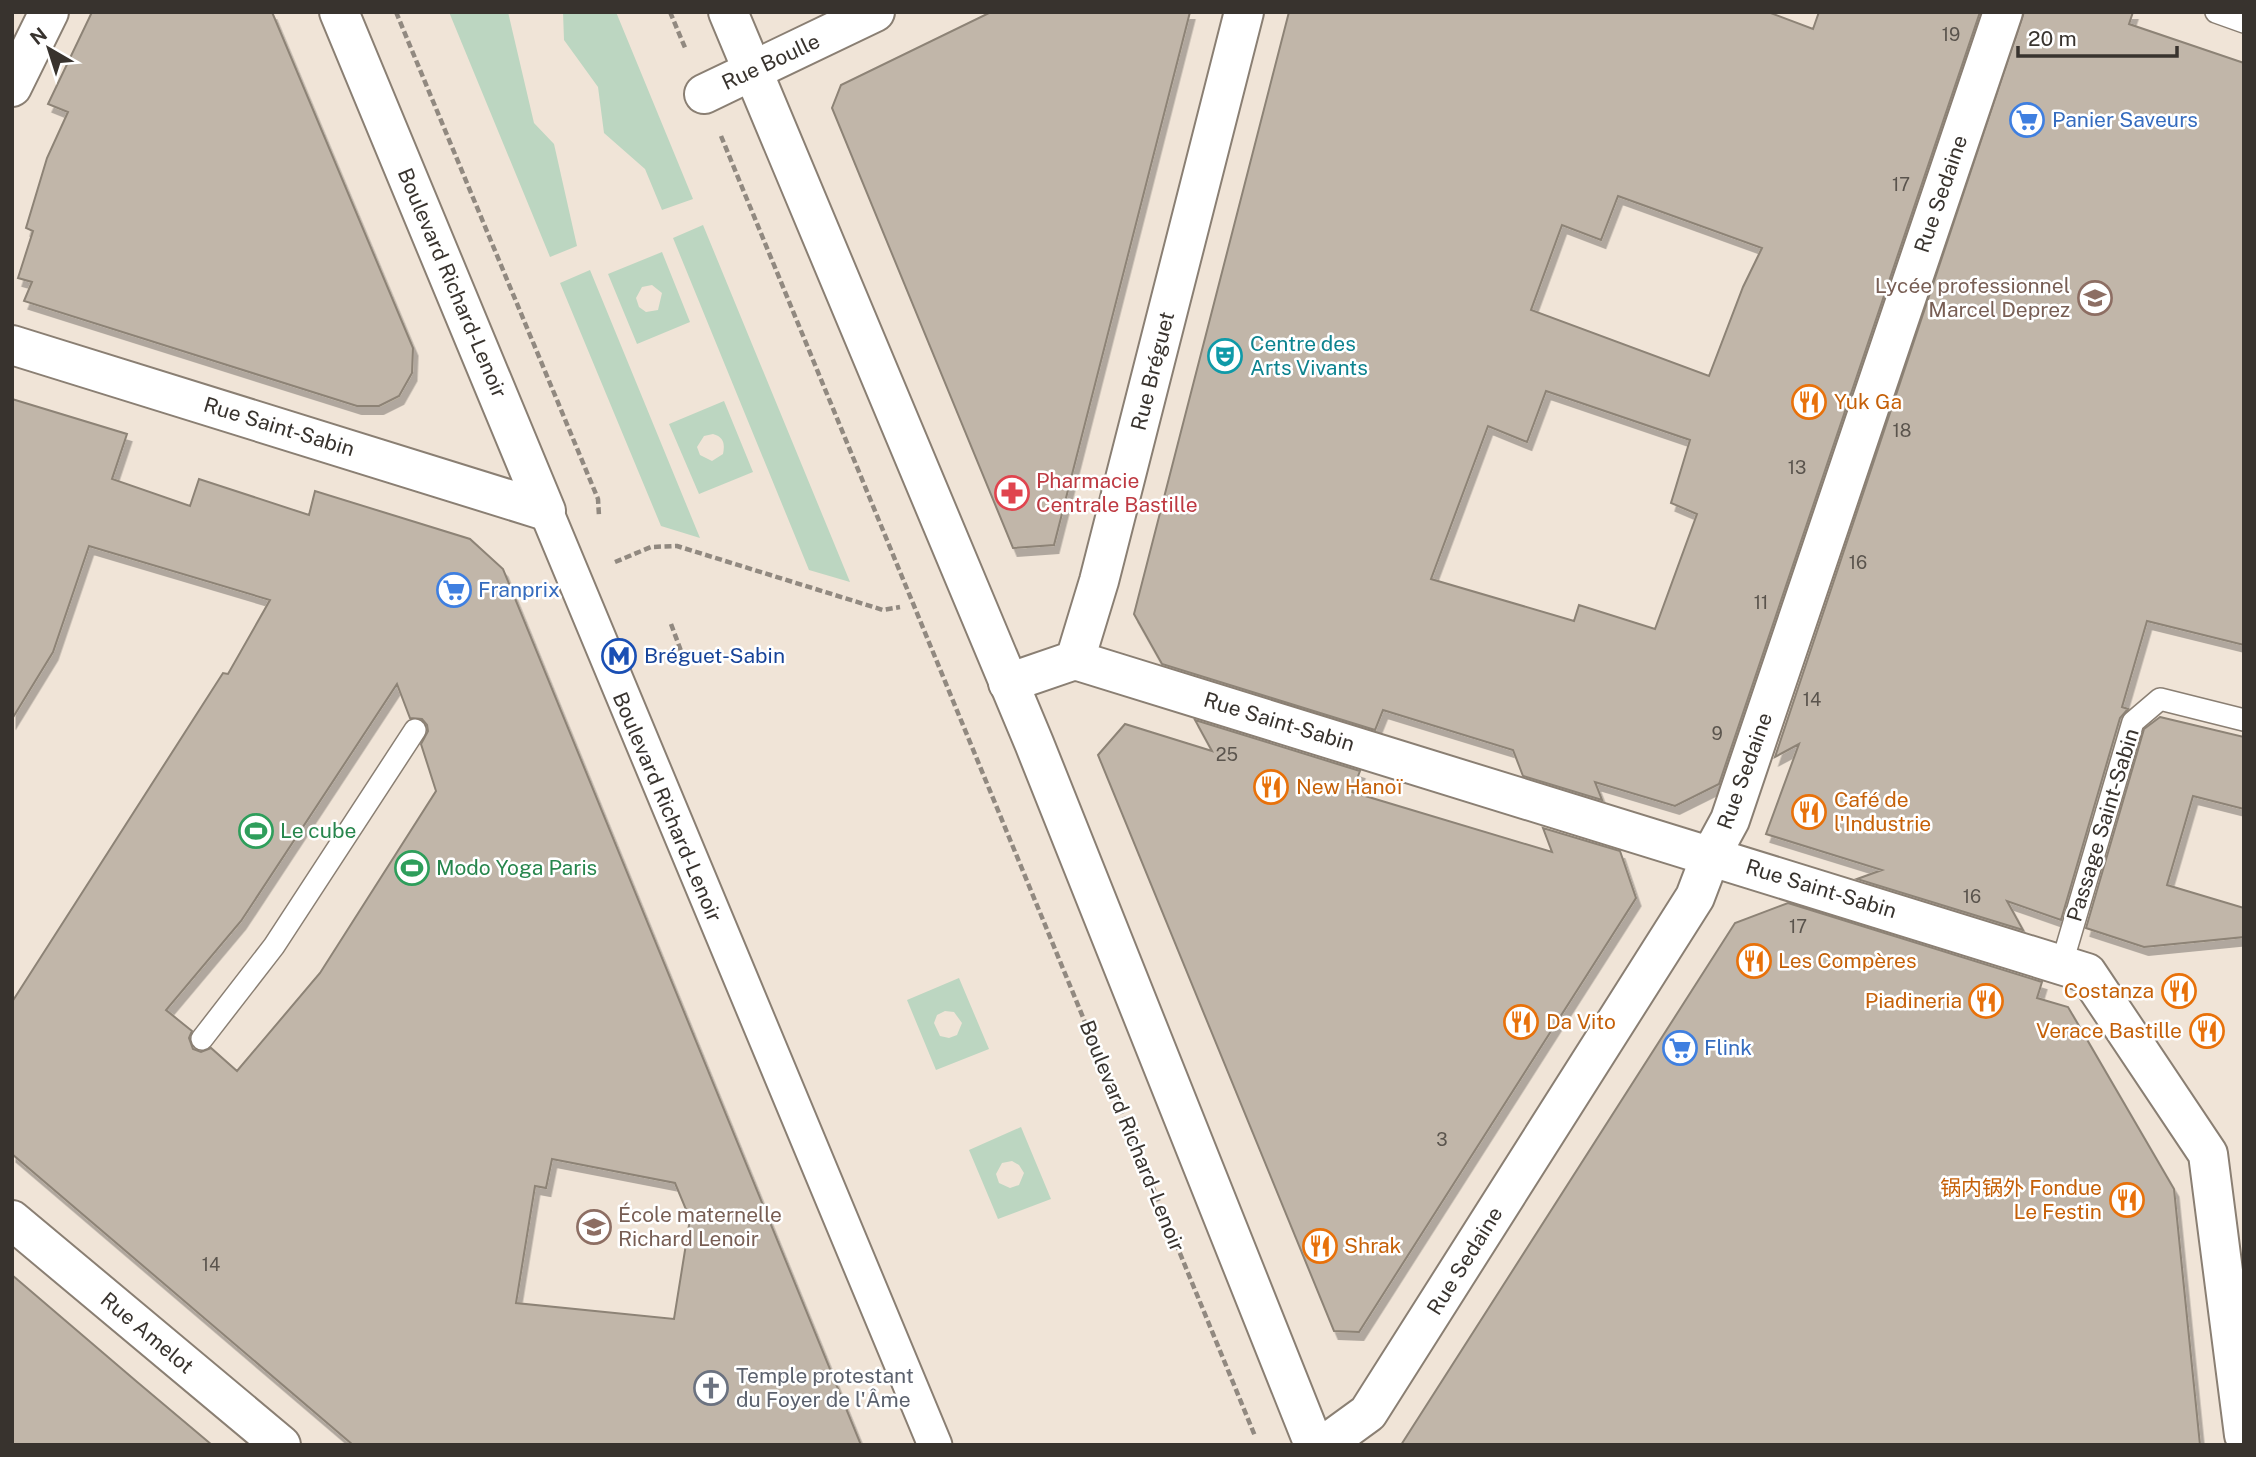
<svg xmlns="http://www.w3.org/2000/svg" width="2256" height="1457" viewBox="0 0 2256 1457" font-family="'Public Sans','Noto Sans SC',sans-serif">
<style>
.green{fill:#bcd6c1;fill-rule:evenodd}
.building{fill:#c1b6a9;stroke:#8d8376;stroke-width:2;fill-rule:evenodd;filter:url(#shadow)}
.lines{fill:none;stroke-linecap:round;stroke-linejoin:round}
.service-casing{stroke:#8a7f73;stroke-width:24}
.pedestrian-casing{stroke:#8a7f73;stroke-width:37}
.minor-casing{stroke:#8a7f73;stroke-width:42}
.tertiary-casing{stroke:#8a7f73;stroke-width:42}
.path{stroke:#918980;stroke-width:4.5;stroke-dasharray:7 3.5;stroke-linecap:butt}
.service{stroke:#fff;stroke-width:21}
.pedestrian{stroke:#fff;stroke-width:33}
.minor{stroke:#fff;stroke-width:38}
.tertiary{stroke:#fff;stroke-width:38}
.labels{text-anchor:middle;stroke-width:5;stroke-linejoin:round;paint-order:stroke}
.number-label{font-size:18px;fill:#5a544d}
.street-label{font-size:21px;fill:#38332e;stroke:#fff}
.shop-label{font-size:21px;fill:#366cbe;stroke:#fff;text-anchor:start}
.education-label{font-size:21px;fill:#785e54;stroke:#fff;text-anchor:end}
.culture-label{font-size:21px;fill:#0d838f;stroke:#fff;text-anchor:start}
.food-label{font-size:21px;fill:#c56008;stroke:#fff;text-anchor:start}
.health-label{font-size:21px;fill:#be3a42;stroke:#fff;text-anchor:start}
.transit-label{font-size:21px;fill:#164399;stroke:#fff;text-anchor:start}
.leisure-label{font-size:21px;fill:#27864d;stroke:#fff;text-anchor:start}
.worship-label{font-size:21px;fill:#5b616d;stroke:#fff;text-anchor:start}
</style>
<defs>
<filter id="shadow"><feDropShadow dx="4.5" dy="8" stdDeviation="0" flood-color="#0004"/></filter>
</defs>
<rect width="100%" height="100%" fill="#f0e4d7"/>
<path class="green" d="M449,12H508L534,123L554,144L577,246L550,257Z
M563,12H616L693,199L662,210L645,169L604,133L598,87L564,40Z
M703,225L850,582L809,570L673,238Z
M662,252L690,322L637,344L608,274ZM652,285L662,293L658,310L646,312L639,307L636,298L642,287Z
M590,270L700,538L661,526L560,283Z
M724,401L753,472L699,494L669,424ZM713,434C724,437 725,444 723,454L712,461L700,455L697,447L704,436Z
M959,978L989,1049L936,1070L907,1000ZM945,1011L954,1012L962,1023L957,1035L949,1038L940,1036L934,1023L937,1015Z
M1021,1127L1051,1199L998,1219L969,1150ZM1012,1161L1019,1165L1024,1173L1019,1185L1010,1188L999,1183L996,1174L1002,1163Z"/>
<path class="building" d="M92,12H272L413,348L412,373L399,396L379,406H357L24,301L32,282L18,278L33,231L26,228L47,158L68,112L48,104Z
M991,12H1190L1054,545L1013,548L832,108L841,85Z
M1289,12H1768L1813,29L1819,12H1980L1719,784L1675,806L1595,782L1602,800L1523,776L1513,750L1383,710L1375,730L1162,664L1134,614ZM1618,196L1762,248L1743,287L1709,376L1531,310L1562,225L1601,240ZM1546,391L1690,440L1671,503L1697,514L1655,629L1579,605L1574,621L1431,579L1488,426L1527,442Z
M2024,12H2133L2129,24L2244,63V645L2147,621L2122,707L2128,709L2120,718L2061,920L2007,901L2023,930L1857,879L1882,870L1766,834L1799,744L1775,757Z
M12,399L127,434L112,479L190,506L199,479L309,515L315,491L470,539L503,569L861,1445H353L12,1154V1002L223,673L228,674L270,600L89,546L53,652L12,719ZM397,684L410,718L422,719L427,725L428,731L421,744L436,791L320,973L237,1071L211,1048L201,1052L193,1049L189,1038L192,1031L166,1010L241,921ZM552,1159L675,1183L690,1219L674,1319L516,1303L535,1186L546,1188Z
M2160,717L2244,737V809L2193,796L2167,885L2244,908V937L2144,947L2086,928L2144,729Z
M1195,720L1360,771L1352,792L1552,852L1543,828L1620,851L1636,898L1359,1332L1334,1331L1098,755L1125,724L1212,751Z
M1788,903L2042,982L2037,998L2068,1007L2174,1189L2200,1445H1401L1735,923Z
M12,1275L136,1381L212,1445H12Z"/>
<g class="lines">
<g class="service-casing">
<path id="service" d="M2216,12L2244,22
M2062,963L2133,722L2160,699L2244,720
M202,1039L274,946L415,730"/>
</g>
<g class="pedestrian-casing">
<path id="pedestrian" d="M546,511L935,1445"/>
</g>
<g class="minor-casing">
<path id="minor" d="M339,12L546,511
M704,94L875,12
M12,345L546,511
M1075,660L2087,973L2208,1154L2244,1435
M1075,660L1099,581L1244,12
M1008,683L1075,660
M12,1220L281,1445
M1324,1445L1368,1413L1695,897L1711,855L1730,820L2003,12"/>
</g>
<g class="tertiary-casing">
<path id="tertiary" d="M728,12L1034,743L1314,1445
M12,87L49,12"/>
</g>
<path class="path" d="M396,12L598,499L599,516
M670,12L686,50
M721,136L1255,1436
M615,562L651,547L677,546L883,610L900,607
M671,624L684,659"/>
<use href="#service" class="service"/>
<use href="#pedestrian" class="pedestrian"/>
<use href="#minor" class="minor"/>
<use href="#tertiary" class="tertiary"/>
</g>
<defs>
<g id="supermarket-ring" transform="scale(1.75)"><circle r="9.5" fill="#fff" stroke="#3f7fe0" stroke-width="1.5"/><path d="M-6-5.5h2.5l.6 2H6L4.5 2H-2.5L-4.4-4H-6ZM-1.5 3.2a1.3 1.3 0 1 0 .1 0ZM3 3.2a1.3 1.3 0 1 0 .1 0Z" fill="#3f7fe0"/></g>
<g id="school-ring" transform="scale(1.75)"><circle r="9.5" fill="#fff" stroke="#8d6e63" stroke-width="1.5"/><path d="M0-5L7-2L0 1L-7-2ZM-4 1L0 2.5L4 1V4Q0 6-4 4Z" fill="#8d6e63"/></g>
<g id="theatre-ring" transform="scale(1.75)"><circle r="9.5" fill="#fff" stroke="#0f9aa8" stroke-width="1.5"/><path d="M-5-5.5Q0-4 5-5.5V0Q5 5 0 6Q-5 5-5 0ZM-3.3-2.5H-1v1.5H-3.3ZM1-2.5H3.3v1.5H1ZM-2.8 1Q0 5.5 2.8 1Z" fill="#0f9aa8"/></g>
<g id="restaurant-ring" transform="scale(1.75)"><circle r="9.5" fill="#fff" stroke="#e8710a" stroke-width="1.5"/><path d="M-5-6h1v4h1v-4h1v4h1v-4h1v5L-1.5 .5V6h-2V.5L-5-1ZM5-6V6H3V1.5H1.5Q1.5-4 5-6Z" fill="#e8710a"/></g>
<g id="pharmacy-ring" transform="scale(1.75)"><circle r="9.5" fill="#fff" stroke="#e0444e" stroke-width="1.5"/><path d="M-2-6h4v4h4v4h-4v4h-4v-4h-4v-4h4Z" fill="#e0444e"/></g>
<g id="metro-ring" transform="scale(1.75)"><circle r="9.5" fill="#fff" stroke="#1a4fb4" stroke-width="1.5"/><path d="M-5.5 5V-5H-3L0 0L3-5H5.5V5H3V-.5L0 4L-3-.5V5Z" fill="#1a4fb4"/></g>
<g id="stadium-ring" transform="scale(1.75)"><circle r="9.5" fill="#fff" stroke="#2e9e5b" stroke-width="1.5"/><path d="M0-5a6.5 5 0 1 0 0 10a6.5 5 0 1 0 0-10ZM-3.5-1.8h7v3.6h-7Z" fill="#2e9e5b"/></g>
<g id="church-ring" transform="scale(1.75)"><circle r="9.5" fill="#fff" stroke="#6b7280" stroke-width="1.5"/><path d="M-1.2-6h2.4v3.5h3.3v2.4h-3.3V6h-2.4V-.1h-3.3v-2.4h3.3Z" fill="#6b7280"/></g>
</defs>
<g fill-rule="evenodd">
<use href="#supermarket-ring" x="2027" y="120"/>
<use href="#school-ring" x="2095" y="298"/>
<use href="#theatre-ring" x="1225" y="356"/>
<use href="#restaurant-ring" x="1809" y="402"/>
<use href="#pharmacy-ring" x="1012" y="493"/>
<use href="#supermarket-ring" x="454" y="590"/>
<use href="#metro-ring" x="619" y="656"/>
<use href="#restaurant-ring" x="1271" y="787"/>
<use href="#restaurant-ring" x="1809" y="812"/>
<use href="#stadium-ring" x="256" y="831"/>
<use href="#stadium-ring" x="412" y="868"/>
<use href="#restaurant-ring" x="1754" y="961"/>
<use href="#restaurant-ring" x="2179" y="991"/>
<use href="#restaurant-ring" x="1986" y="1001"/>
<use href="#restaurant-ring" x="1521" y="1022"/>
<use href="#restaurant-ring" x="2207" y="1031"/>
<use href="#supermarket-ring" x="1680" y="1048"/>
<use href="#restaurant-ring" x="2127" y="1200"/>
<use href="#school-ring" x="594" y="1227"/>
<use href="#restaurant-ring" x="1320" y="1246"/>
<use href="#church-ring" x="711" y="1388"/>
</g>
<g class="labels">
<g class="number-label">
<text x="1951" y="41">19</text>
<text x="1901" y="191">17</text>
<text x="1902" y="437">18</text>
<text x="1797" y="474">13</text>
<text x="1858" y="569">16</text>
<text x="1761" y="609">11</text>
<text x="1812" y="706">14</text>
<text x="1717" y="740">9</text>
<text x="1227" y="761">25</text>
<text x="1972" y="903">16</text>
<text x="1798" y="933">17</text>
<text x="1442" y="1146">3</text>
<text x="211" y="1271">14</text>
</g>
<g class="street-label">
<text transform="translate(771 62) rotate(-25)" y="7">Rue Boulle</text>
<text transform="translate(1941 194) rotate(-71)" y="7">Rue Sedaine</text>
<text transform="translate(452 283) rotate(67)" y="7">Boulevard Richard-Lenoir</text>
<text transform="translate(1153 371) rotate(-76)" y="7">Rue Bréguet</text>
<text transform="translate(279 427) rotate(17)" y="7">Rue Saint-Sabin</text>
<text transform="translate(1279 722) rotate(17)" y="7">Rue Saint-Sabin</text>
<text transform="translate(1745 771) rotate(-70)" y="7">Rue Sedaine</text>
<text transform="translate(667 807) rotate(67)" y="7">Boulevard Richard-Lenoir</text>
<text transform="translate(2103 825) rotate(-73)" y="7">Passage Saint-Sabin</text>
<text transform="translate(1821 889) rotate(17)" y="7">Rue Saint-Sabin</text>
<text transform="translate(1132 1136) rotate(68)" y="7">Boulevard Richard-Lenoir</text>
<text transform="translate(1465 1261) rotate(-58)" y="7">Rue Sedaine</text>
<text transform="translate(147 1333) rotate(40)" y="7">Rue Amelot</text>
</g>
<g class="shop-label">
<text x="2052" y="127">Panier Saveurs</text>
<text x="478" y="597">Franprix</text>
<text x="1704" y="1055">Flink</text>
</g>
<g class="education-label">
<text x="2070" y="293">Lycée professionnel<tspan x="2070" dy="24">Marcel Deprez</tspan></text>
<text x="618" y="1222" text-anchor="start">École maternelle<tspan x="618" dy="24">Richard Lenoir</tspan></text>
</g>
<g class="culture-label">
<text x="1250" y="351">Centre des<tspan x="1250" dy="24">Arts Vivants</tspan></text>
</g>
<g class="food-label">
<text x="1834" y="409">Yuk Ga</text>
<text x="1296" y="794">New Hanoï</text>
<text x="1834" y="807">Café de<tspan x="1834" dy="24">l'Industrie</tspan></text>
<text x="1778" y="968">Les Compères</text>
<text x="2154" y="998" text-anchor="end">Costanza</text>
<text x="1962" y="1008" text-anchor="end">Piadineria</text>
<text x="1546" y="1029">Da Vito</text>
<text x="2182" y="1038" text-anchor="end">Verace Bastille</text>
<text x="2102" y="1195" text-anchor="end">锅内锅外 Fondue<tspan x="2102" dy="24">Le Festin</tspan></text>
<text x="1344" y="1253">Shrak</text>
</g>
<g class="health-label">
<text x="1036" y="488">Pharmacie<tspan x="1036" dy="24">Centrale Bastille</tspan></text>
</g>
<g class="transit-label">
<text x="644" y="663">Bréguet-Sabin</text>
</g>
<g class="leisure-label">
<text x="280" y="838">Le cube</text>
<text x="436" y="875">Modo Yoga Paris</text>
</g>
<g class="worship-label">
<text x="736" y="1383">Temple protestant<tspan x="736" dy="24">du Foyer de l'Âme</tspan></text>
</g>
</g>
<rect width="2256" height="1457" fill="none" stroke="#38332e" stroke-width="28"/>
<g transform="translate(49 49) rotate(321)" stroke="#ffffff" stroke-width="5" paint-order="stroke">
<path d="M0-5L12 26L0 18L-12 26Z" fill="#38332e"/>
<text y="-10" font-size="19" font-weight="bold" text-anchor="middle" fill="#38332e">N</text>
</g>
<path d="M2018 46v10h159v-10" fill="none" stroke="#38332e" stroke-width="3.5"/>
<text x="2028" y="46" font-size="21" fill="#38332e" stroke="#ffffff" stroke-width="5" paint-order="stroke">20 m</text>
</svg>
